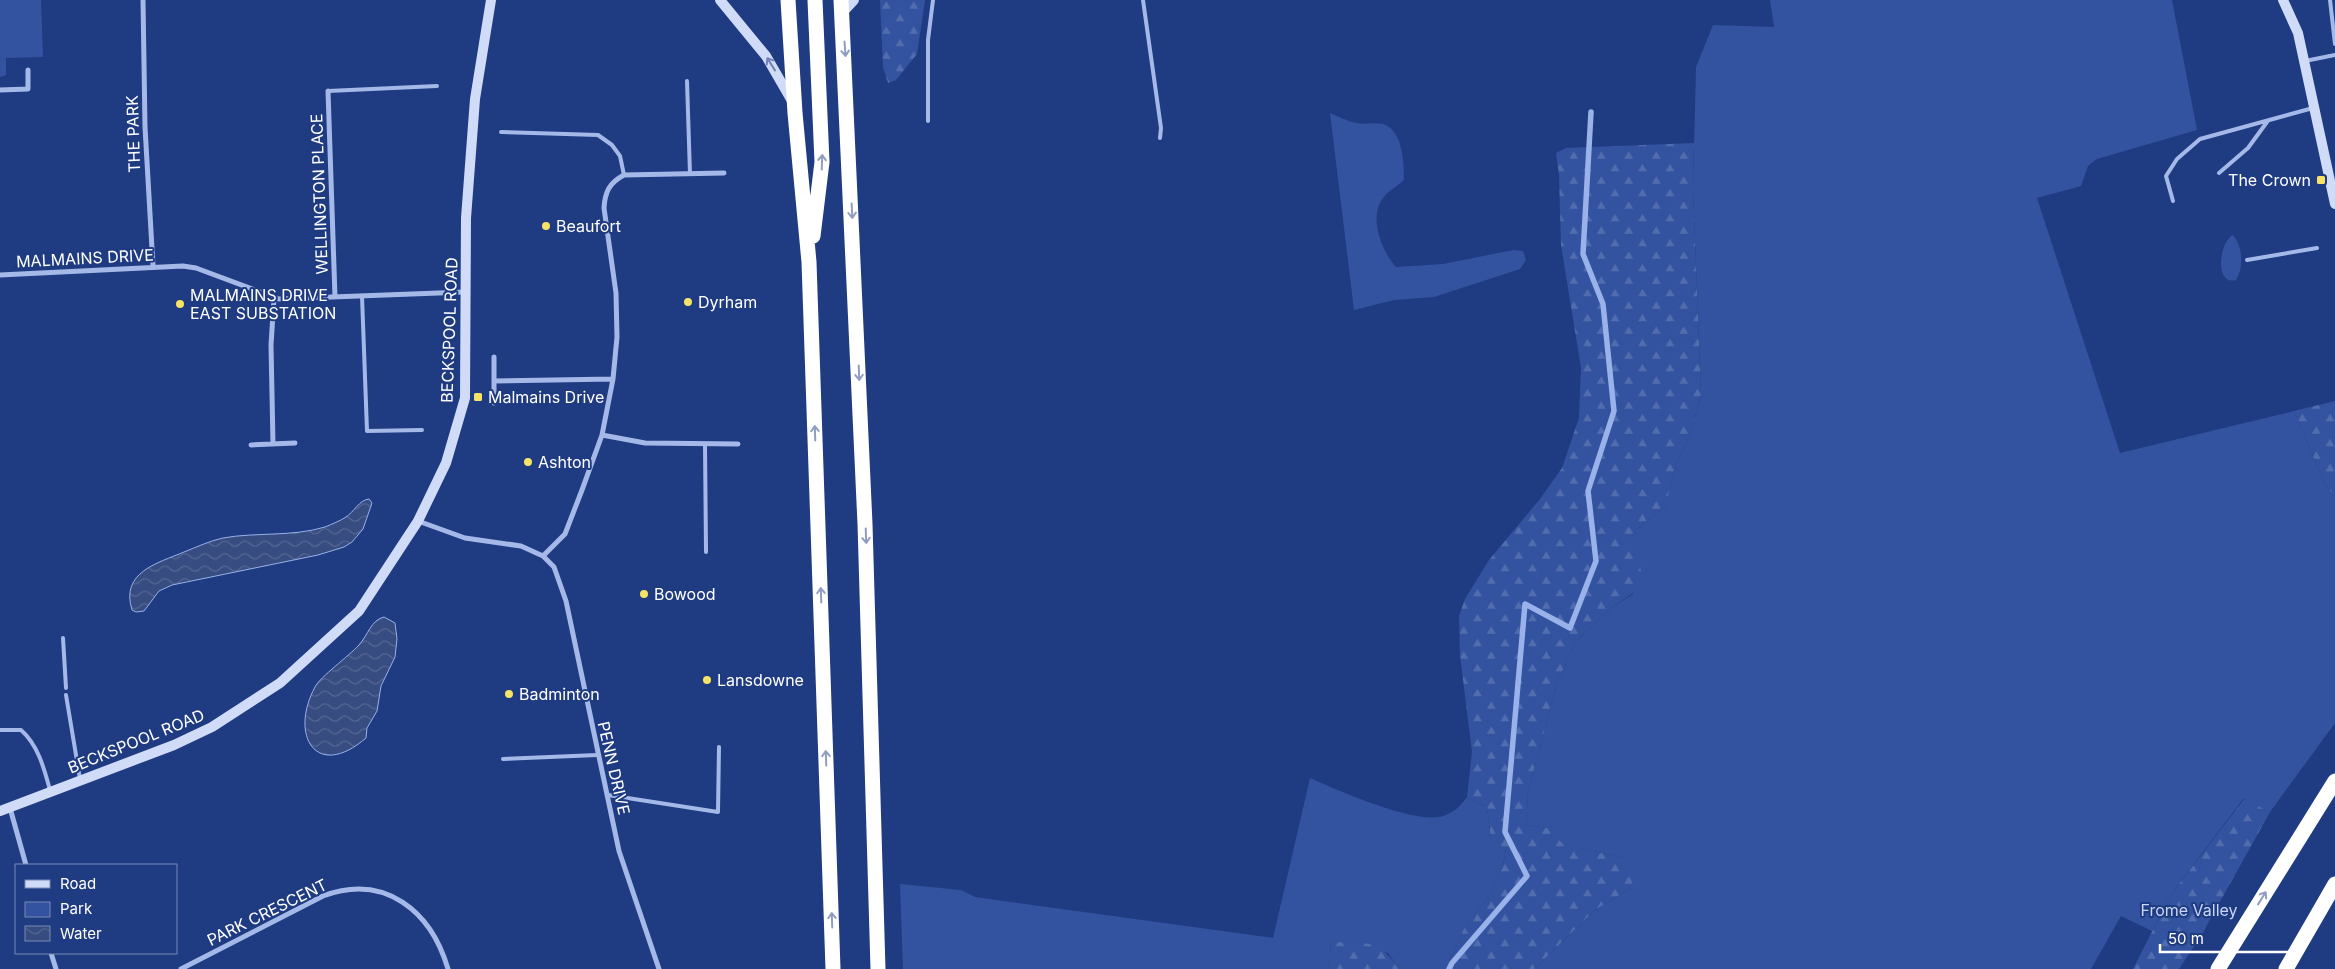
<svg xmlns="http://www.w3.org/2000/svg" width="2335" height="969" viewBox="0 0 2335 969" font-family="Inter,sans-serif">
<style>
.green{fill:#3353a0}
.forest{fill:url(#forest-firs)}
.water{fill:url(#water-waves);stroke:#99b2ea}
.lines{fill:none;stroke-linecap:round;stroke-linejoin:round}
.stream{stroke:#99b2ea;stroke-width:5.5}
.lane{stroke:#a5b9e9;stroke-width:4}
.street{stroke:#a5b9e9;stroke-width:5}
.secondary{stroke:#d0dbf7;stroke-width:10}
.highway{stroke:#fff;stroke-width:15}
.oneway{stroke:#8f9dc0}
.oneway2{stroke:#6f83b7}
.poi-dot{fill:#f7e365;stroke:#1f3b82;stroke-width:2}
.labels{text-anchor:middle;stroke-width:4;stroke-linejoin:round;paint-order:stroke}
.street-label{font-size:16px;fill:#fff;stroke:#1f3b82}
.poi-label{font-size:16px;fill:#fff;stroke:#1f3b82;text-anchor:start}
.park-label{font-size:16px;fill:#c9d7f7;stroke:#1f3b82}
</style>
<defs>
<pattern id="forest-firs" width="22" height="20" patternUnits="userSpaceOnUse" patternTransform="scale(1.25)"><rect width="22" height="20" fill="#3353a0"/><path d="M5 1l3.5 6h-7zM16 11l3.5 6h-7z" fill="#526dae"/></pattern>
<pattern id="water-waves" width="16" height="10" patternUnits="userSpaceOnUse" patternTransform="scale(1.25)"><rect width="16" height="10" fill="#374c80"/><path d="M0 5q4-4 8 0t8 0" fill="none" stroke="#556793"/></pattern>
</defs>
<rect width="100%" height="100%" fill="#1f3b82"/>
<path class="green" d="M0,0H41L43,57L6,58V75L0,77Z
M1770,0H2172L2197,130L2097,159L2088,166L2081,186L2037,198L2120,453L2294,411L2325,485L2335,496V723L2270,812L2243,799L2170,896L2152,931L2121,916L2091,969H1534L1595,910L1631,888L1623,858L1562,844L1548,828L1526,825L1528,792L1557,683L1576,641L1611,608L1633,594L1638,556L1635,530L1665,507L1676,465L1692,429L1701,395L1693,187L1696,67L1713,25L1774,27Z
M1330,113C1339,117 1347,121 1356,123C1365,125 1375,122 1383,124C1403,130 1404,163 1404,180C1398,186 1388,191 1383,198C1368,217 1382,252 1396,267L1443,264L1513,250L1523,251L1526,260L1520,269L1434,297L1394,300L1354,310Z
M2233,235C2243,247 2244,267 2236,280C2214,286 2219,242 2233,235Z
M1310,778C1337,790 1416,825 1443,816C1455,812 1460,806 1467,797L1487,807L1491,840L1506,848L1503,865L1491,894L1464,928L1447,969H1399L1388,953L1331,942L1329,969H903L900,884L961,890L975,897L1273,938Z"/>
<path class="forest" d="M880,0H925L917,54L896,80L888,83L883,67Z
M1694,143L1693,187L1701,394L1692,429L1676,465L1665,507L1635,530L1643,586L1611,608L1576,641L1557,683L1528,792L1526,825L1548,828L1563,844L1623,858L1635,873L1631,888L1595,910L1534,969H1447L1464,928L1491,894L1503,865L1506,849L1491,840L1487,807L1467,797L1472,752L1460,655L1459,616L1465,599L1489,560L1540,499L1562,468L1579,418L1581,368L1561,245L1559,175L1556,153L1566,148Z
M2335,401V496L2325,485L2294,411Z
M2244,799L2270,812L2202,934L2179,969H2133L2170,896Z
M1331,942C1365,943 1378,938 1399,969H1329Z"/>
<path class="water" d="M369,499L372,503L363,529L352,542L344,547L318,555L172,585L159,591L144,611L136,612L132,610C120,572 158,563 184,552C197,547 209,541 223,538C256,532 292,537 325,527C332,524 340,521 346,517C354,512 359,500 369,499Z
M384,617L395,623L397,639L395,657L381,686L377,711L367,728L366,738C316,781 289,735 315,687C320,677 349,656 359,645C368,635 371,620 384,617Z"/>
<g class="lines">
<path class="stream" d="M1449,969L1452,963L1527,876L1505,832L1525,604L1570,628L1596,561L1588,491L1614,411L1603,304L1583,254L1591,112"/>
<path class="lane" d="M1143,0L1161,128L1160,138
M2330,0L2335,44
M2305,61L2335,55
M687,81L690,174
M328,91L437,86
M928,121V40L933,0
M501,132L598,135L612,145L620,156L624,175
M2219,173L2248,148L2267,122
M2173,201L2166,176L2177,159L2200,139L2313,108
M2247,260L2317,248
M362,296L367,431L422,430
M705,444L706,552
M63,638L66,688
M66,695L80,779
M0,730H21C38,745 44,768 50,790
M503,759L597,755
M608,795L718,812L719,747"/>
<path class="street" d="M143,0L145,127L153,266
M0,90L28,89V70
M328,91L335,297
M0,275L183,266L196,268L279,299L465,292
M494,357V403
M494,381L613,379
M602,435L645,443L738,444
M273,444L271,345L274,298
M251,445L295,443
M418,521L465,538L521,546L543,556L554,567L566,601L619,851L659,969
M543,556L565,534L582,490L602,435L613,379L617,337L616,293L604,208C605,192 609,183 624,175L724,173
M10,808L26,865
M51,953L56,969
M181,969L323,896C385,873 431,911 448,969"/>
<path class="secondary" d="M720,0L766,56L792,101
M2283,0L2298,33L2335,204
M842,13L854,0
M0,811L174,745L212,727L280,683L359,611L418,521L446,463L465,398L466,218L475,99L491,0"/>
<path class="highway" d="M788,0L795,113L809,262L833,969
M841,0L865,524L878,969
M813,236L822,162L815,0
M2218,969L2335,781
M2286,969L2335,884"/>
</g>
<defs><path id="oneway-shaft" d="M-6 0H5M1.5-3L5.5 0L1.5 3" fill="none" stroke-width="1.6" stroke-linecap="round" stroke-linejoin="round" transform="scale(1.25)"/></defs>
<g class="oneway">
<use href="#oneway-shaft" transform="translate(845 49) rotate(86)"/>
<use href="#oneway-shaft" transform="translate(822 162) rotate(-88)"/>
<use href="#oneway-shaft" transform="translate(852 211) rotate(87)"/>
<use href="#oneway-shaft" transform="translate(859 373) rotate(88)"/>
<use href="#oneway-shaft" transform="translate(815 433) rotate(-92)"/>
<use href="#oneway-shaft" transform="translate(866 536) rotate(88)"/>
<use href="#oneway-shaft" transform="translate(821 595) rotate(-92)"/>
<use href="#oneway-shaft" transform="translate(826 758) rotate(-92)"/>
<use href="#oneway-shaft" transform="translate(2262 898) rotate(-58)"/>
<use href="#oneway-shaft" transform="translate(832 920) rotate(-92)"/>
</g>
<use class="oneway2" href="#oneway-shaft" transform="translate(771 64) rotate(-122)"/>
<g class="poi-dot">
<rect x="2316" y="175" width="10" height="10" rx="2.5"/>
<circle cx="546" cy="226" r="5"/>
<circle cx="688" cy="302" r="5"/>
<circle cx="180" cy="304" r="5"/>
<rect x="473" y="392" width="10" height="10" rx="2.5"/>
<circle cx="528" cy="462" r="5"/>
<circle cx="644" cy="594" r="5"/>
<circle cx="707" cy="680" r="5"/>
<circle cx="509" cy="694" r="5"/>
</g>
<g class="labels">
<g class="street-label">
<text transform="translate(133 134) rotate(-92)" y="6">THE PARK</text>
<text transform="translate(319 194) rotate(-92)" y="6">WELLINGTON PLACE</text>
<text transform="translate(85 258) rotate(-3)" y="6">MALMAINS DRIVE</text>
<text transform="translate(449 330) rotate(-88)" y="6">BECKSPOOL ROAD</text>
<text transform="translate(136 741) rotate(-22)" y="6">BECKSPOOL ROAD</text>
<text transform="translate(614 768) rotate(77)" y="6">PENN DRIVE</text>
<text transform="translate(267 912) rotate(-26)" y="6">PARK CRESCENT</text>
</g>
<g class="poi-label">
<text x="2311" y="186" text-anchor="end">The Crown</text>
<text x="556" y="232">Beaufort</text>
<text x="190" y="301">MALMAINS DRIVE<tspan x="190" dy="18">EAST SUBSTATION</tspan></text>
<text x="698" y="308">Dyrham</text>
<text x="488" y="403">Malmains Drive</text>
<text x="538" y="468">Ashton</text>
<text x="654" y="600">Bowood</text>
<text x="717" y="686">Lansdowne</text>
<text x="519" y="700">Badminton</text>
</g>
<g class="park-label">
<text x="2189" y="916">Frome Valley</text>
</g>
</g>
<rect x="15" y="864" width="162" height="90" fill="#1f3b82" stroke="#7989b4"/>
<rect x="25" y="880" width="25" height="8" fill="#d0dbf7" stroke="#7989b4"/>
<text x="60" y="889" font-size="15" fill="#ffffff">Road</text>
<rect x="25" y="902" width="25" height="15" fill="#3353a0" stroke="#7989b4"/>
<text x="60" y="914" font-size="15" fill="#ffffff">Park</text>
<rect x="25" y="926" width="25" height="15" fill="url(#water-waves)" stroke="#7989b4"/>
<text x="60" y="939" font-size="15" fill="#ffffff">Water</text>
<path d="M2160 944v8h136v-8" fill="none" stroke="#ffffff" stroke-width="2.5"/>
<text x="2168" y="944" font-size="15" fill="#ffffff" stroke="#1f3b82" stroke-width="4" paint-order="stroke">50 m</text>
</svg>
